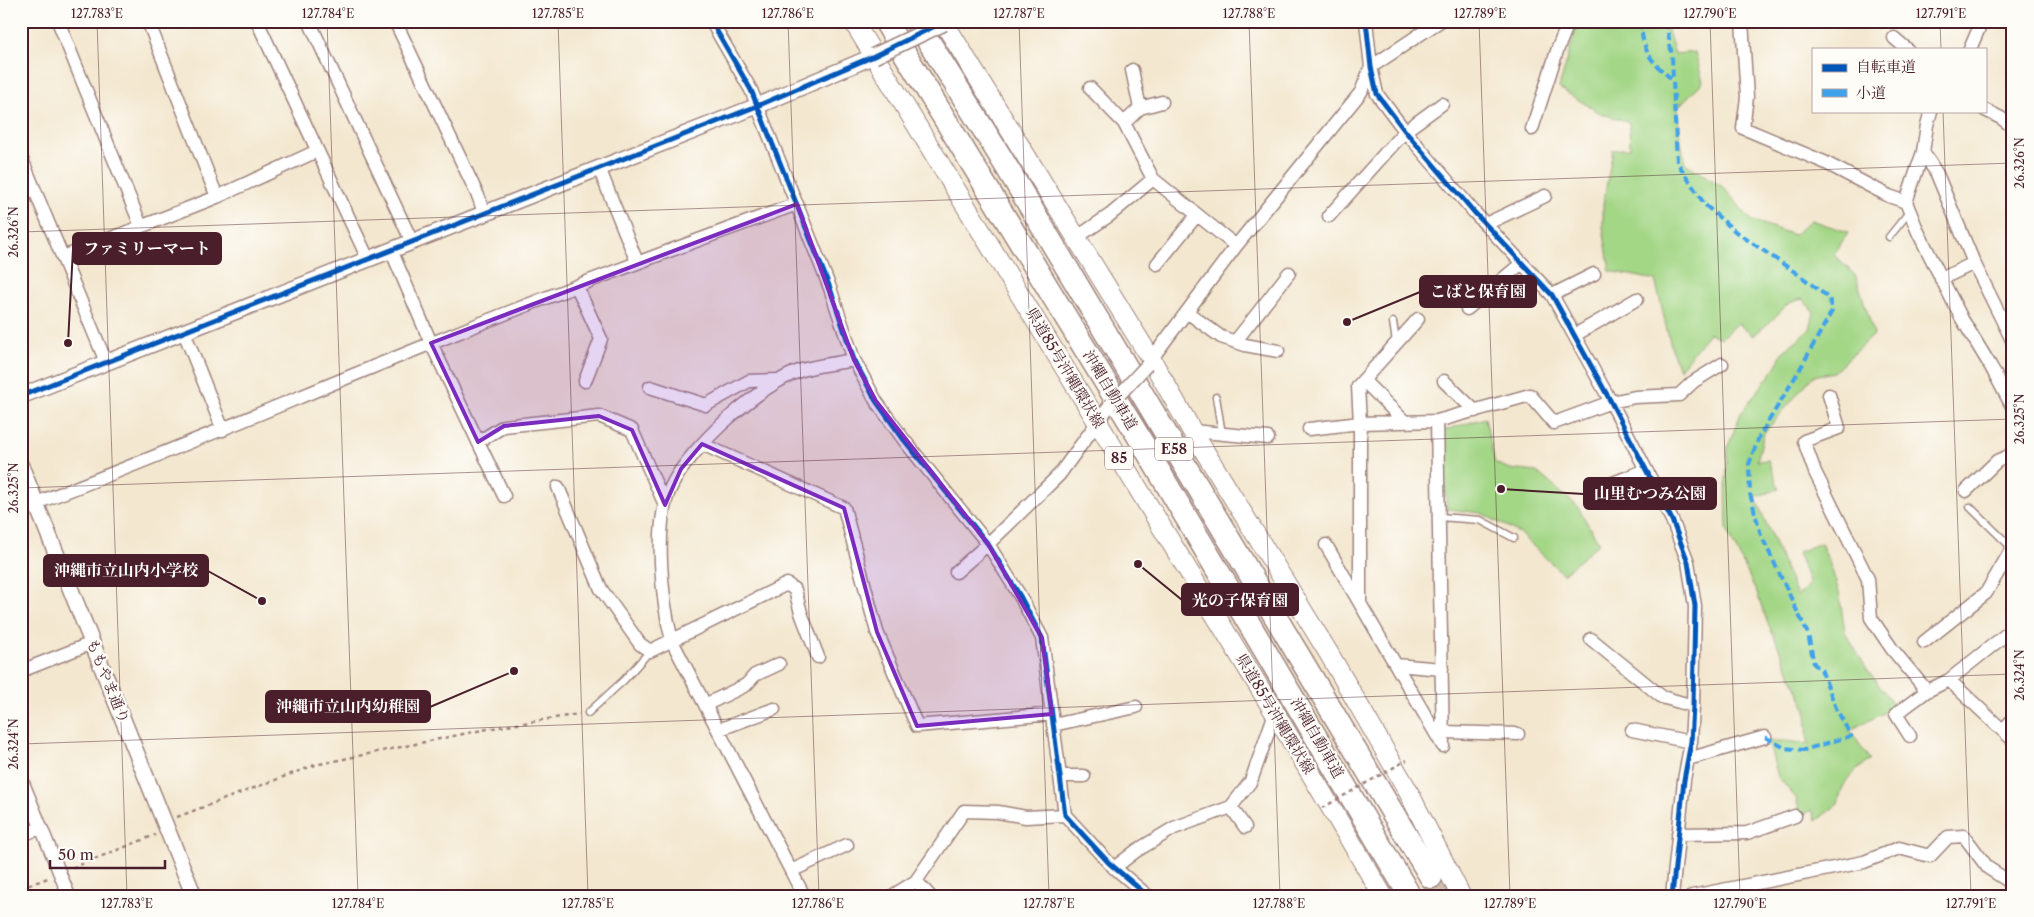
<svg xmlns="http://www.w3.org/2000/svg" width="2034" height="917" viewBox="0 0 2034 917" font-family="'Libre Caslon Text','Noto Serif JP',serif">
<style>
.park{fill:#a3d685;stroke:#767a58}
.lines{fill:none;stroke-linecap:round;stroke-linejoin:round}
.motorway-tunnel{stroke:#d1bfae;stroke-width:22;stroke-dasharray:22 11;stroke-linecap:butt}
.service-casing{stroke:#9e837d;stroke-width:9}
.minor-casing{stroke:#9e837d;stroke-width:15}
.tertiary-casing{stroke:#9e837d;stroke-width:18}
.primary-casing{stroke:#9e837d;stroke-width:21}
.motorway-casing{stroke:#9e837d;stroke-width:25}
.path{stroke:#9e837d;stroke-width:2.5;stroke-dasharray:4 4;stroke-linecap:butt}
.service{stroke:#fff;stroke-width:6}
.minor{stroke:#fff;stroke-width:12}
.tertiary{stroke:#fff;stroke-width:15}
.primary{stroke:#fff;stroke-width:19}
.motorway{stroke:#fff;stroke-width:22}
.minor-bridge-casing{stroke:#9e837d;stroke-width:15;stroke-linecap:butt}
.tertiary-bridge-casing{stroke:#9e837d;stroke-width:18;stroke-linecap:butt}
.path-bridge{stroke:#9e837d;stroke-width:2.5;stroke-dasharray:4 4;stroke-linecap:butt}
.minor-bridge{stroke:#fff;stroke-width:12}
.tertiary-bridge{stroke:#fff;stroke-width:15}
.quiet{stroke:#40a2eb;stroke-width:4;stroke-dasharray:8 4;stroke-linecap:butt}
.cycleway-casing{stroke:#fdfcf7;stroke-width:8}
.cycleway{stroke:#0057b8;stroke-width:5}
.marked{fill:#7b2cbf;fill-opacity:0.2;stroke:#7b2cbf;stroke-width:4;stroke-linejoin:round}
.ticks{fill:none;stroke:#4a1f2b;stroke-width:1;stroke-opacity:0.45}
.labels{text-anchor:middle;stroke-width:4.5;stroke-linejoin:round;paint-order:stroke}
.shield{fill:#fdfcf7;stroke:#806168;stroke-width:1}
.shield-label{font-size:14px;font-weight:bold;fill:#4a1f2b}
.street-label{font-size:15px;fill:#4a1f2b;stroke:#fdfcf7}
.leader{fill:none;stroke:#4a1f2b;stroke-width:2}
.callout-dot{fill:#4a1f2b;stroke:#fdfcf7;stroke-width:2}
.callout{fill:#4a1f2b;stroke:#4a1f2b;stroke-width:2}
.callout-label{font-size:16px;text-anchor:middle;font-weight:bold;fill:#fff}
.neatline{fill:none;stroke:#4a1f2b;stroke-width:2}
.ticks-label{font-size:12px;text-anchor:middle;fill:#4a1f2b}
</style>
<rect width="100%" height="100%" fill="#fdfcf7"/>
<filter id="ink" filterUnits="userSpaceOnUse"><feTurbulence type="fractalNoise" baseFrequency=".02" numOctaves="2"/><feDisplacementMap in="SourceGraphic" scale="10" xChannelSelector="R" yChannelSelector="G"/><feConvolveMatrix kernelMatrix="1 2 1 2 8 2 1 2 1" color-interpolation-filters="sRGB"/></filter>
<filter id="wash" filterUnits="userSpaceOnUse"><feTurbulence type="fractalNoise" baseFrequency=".0096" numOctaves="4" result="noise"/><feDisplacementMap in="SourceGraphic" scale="20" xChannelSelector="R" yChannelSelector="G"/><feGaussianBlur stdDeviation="1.12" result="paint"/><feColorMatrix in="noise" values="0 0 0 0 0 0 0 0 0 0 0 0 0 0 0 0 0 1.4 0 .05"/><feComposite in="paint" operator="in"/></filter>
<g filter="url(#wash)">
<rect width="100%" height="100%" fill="#f3e7cf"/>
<path class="park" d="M1578,21H1665L1675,54L1695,52L1703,82L1678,107L1679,131L1685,163L1723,187L1751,220L1794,235L1811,220L1848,232L1834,255L1856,276L1874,334L1834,372L1813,376L1764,433L1757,461L1768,460L1779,489L1755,497L1797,596L1810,584L1798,552L1821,543L1831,567L1839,592L1845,632L1867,670L1896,707L1850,730L1870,760C1850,775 1843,779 1838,804L1816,821L1812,810L1801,816L1796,798L1778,777L1768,741H1785L1808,744L1806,709L1767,621L1756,591L1727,530L1726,480L1728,446L1741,413L1772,372L1784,351L1810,329L1814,312L1802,299L1789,303L1771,321L1753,336L1737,323L1721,338L1709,333L1679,370C1668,341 1663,310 1655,280L1610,271L1603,227V204L1613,150L1630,148L1629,122L1600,113L1559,88Z
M1485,418L1495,463L1510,469L1537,472L1577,506L1599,543L1563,574L1519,533L1481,513L1447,509L1439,432Z"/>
</g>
<g filter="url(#ink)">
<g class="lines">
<path class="motorway-tunnel" d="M1431,877L1440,896"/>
<g class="service-casing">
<path id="service" d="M1889,237L1910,211
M1393,322L1396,342
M1216,397L1222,434
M1970,507L2012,548
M1439,517L1480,520L1514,538
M588,713L624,680L650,651
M1544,895L1545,896"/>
</g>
<g class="minor-casing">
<path id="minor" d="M58,21L141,226
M148,21L217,197
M257,21L368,259
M309,21L412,242
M395,21L479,198L484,213
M711,21L751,90L830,288L854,360L876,401L904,440L988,544L1020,596L1042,638L1065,815L1109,863L1148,896
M1366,21L1371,67L1377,94L1405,131L1474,212L1552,295L1611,402L1672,520L1688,562L1695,606L1693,706L1691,742L1684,780L1672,896
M1742,21L1747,97L1743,128L1824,162L1889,196L1906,202
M1894,38L1907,49
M1970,49L1982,21
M1090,88L1124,123L1153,179L1236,246
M1140,108L1162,102
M1985,110L2001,118L2013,127
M1931,111L1927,125L1923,152L1906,202L1918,232L1962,319L1990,365L2013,408
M1124,123L1140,108L1132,70
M1532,129L1558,48L1569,21
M1923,152L1937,174L1974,263L2013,342
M21,157L106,362
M599,168L637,262
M1329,216L1405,131L1442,104
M1486,224L1545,196
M1076,238L1110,215L1153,179
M391,250L431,343L504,496
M63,257L217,197L317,151
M1157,264L1197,215
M1941,279L1974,263
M577,287L601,339L585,381
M1552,295L1594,274
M1467,309L1522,263
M1187,312L1221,337L1245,345L1278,351
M184,332L223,430
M1575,335L1637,299
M1235,342L1289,273
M1147,365L1236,246L1361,92L1371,67L1440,21
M1363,380L1405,422
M1444,381L1475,411
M650,387L706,405L749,381L777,380
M1829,395L1839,428L1804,441L1815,472L1868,579L1871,618L1892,649L1927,691L1949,680L2013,740
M1309,429L1360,423L1437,421L1530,395L1554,423L1611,402L1635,397L1679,395L1693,382L1722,364
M1192,431L1268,438
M478,442L504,426L599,416L632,430L665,505
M702,444L844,508L877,632L917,726L1052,714
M558,487L601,589L640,644L650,651L787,584L795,590L801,613L818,657
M1600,488L1646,470
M1966,491L1997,461L2013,454
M36,503C169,453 300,396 432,343C553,294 675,248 797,204
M1326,545L1443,746L1437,421
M956,572L988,544L1059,475L1110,405
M1360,603V423L1358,386L1418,319
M1591,639L1662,697L1693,706
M1924,642L1986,593L2013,547
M1396,665L1442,669
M21,671L92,643
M1949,680L2013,629
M705,705L746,685L755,675L779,664
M1053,725L1136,707
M718,730L774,709
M1632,730L1691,742
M2003,730L2013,719
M1443,732L1518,734
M1910,736L1896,714L1927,691
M1688,759L1765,737
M1060,776H1084
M21,778L69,896
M1231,807L1245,827
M1678,834L1747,833L1795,816
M21,835L41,828
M1114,868L1136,851L1174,828L1231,807L1251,781L1275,713
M791,871L847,845
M916,881L930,896
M804,896L672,641C662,601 653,524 671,487C689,448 761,383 802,370C818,365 837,363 854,360
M892,896L916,881L964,811L998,812L1026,817L1065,815
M1692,896L1864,862L1899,848L1930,856L1948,837L1964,836L1988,868L2013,884"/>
</g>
<g class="tertiary-casing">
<path id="tertiary" d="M21,396L757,106L874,56
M21,466L194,896"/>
</g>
<g class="primary-casing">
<path id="primary" d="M853,21L1275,713L1383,896
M943,21L1151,359L1192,431L1328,652L1407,789L1461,896"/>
</g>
<g class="motorway-casing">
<path id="motorway" d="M885,21L1134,429L1407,891
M916,21L1000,156L1431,877"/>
</g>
<path class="path" d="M177,817L315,765L487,729L579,714
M72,868L155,835
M21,888L48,878"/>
<use href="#service" class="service"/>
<use href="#minor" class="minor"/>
<use href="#tertiary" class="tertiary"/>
<use href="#primary" class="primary"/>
<use href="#motorway" class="motorway"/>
<g class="minor-bridge-casing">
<path id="minor-bridge" d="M1110,405L1147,365"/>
</g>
<g class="tertiary-bridge-casing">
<path id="tertiary-bridge" d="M874,56L944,23"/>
</g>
<path class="path-bridge" d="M1322,808L1407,760"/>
<use href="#minor-bridge" class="minor-bridge"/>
<use href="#tertiary-bridge" class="tertiary-bridge"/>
<path class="quiet" d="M1641,21C1642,51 1650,61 1673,80L1677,162L1705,205L1736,232L1802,277L1829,298L1832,311L1800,369L1759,437L1749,464L1750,494L1761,535L1808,634L1814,664L1821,669L1836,708L1851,736L1804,750L1785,748L1765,737
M1666,21L1672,56L1673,80"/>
<g class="cycleway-casing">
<path id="cycleway" d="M711,21L751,90L830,288L854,360L876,401L904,440L988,544L1020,596L1042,638L1065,815L1109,863L1148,896
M1366,21L1371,67L1377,94L1405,131L1474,212L1552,295L1611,402L1672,520L1688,562L1695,606L1693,706L1691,742L1684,780L1672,896
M21,396L757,106L874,56L945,21"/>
</g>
<use href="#cycleway" class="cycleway"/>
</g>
</g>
<path class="marked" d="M797,204L854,360L876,401L988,544L1042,638L1052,714L917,726L877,632L844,508L702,444L681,469L665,505L632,430L599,416L504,426L478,442L431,343Z"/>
<path class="ticks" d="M97,21L127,896M327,21L358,896M558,21L588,896M788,21L819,896M1019,21L1049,896M1249,21L1280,896M1479,21L1510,896M1710,21L1740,896M1940,21L1941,49M1943,111L1971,896M21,232L2013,163M21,488L2013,419M21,744L2013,674"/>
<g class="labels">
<g class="shield">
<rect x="1155" y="437.5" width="38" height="23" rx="4"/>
<rect x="1105" y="446.5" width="28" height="23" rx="4"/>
</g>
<g class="shield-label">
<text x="1174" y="454">E58</text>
<text x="1119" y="463">85</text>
</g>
<g class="street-label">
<text transform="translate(1065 368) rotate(59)" y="5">県道85号沖縄環状線</text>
<text transform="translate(1110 390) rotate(59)" y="5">沖縄自動車道</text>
<text transform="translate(108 681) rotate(68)" y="5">ももやま通り</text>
<text transform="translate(1275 714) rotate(59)" y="5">県道85号沖縄環状線</text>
<text transform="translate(1317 738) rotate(60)" y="5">沖縄自動車道</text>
</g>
</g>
<path class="leader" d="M68 343L73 249M1347 322L1420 292M1501 489L1584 494M262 601L208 571M1138 564L1182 600M514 671L430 707"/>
<g class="callout-dot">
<circle cx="68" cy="343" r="5"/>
<circle cx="1347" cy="322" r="5"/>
<circle cx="1501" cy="489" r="5"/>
<circle cx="262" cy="601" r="5"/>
<circle cx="1138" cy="564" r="5"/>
<circle cx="514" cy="671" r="5"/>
</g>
<g class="callout">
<rect x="73" y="233" width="148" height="31" rx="5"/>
<rect x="1420" y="276" width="116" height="31" rx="5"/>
<rect x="1584" y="478" width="132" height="31" rx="5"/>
<rect x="44" y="555" width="164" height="31" rx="5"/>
<rect x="1182" y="584" width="116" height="31" rx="5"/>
<rect x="266" y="691" width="164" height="31" rx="5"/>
</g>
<g class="callout-label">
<text x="147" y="254">ファミリーマート</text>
<text x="1478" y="297">こばと保育園</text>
<text x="1650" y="499">山里むつみ公園</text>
<text x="126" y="576">沖縄市立山内小学校</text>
<text x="1240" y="606">光の子保育園</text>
<text x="348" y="712">沖縄市立山内幼稚園</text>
</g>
<rect width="2034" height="917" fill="none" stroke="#fdfcf7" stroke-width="55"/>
<rect x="1812" y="48" width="175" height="65" fill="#fdfcf7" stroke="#b5a4a5"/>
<rect x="1822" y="64" width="25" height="8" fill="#0057b8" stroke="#b5a4a5"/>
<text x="1856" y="72" font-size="15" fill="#4a1f2b">自転車道</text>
<rect x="1822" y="89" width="25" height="8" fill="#40a2eb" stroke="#b5a4a5"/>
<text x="1856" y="98" font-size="15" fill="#4a1f2b">小道</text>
<path d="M50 860v8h115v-8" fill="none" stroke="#4a1f2b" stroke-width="2.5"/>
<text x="58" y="860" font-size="15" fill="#4a1f2b" stroke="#fdfcf7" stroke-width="4" paint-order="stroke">50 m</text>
<rect x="28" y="28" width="1978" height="862" class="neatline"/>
<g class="ticks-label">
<text x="97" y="18">127.783°E</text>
<text x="328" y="18">127.784°E</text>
<text x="558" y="18">127.785°E</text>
<text x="788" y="18">127.786°E</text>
<text x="1019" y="18">127.787°E</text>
<text x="1249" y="18">127.788°E</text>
<text x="1480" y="18">127.789°E</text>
<text x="1710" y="18">127.790°E</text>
<text x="1941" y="18">127.791°E</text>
<text transform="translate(2020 163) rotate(-90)" y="4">26.326°N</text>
<text transform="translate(14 232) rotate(-90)" y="4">26.326°N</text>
<text transform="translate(2020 419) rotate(-90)" y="4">26.325°N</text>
<text transform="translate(14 488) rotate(-90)" y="4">26.325°N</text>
<text transform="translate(2020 675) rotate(-90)" y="4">26.324°N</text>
<text transform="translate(14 744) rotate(-90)" y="4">26.324°N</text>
<text x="127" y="908">127.783°E</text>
<text x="358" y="908">127.784°E</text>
<text x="588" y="908">127.785°E</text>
<text x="818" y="908">127.786°E</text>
<text x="1049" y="908">127.787°E</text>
<text x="1279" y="908">127.788°E</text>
<text x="1510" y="908">127.789°E</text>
<text x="1740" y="908">127.790°E</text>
<text x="1971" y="908">127.791°E</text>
</g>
</svg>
